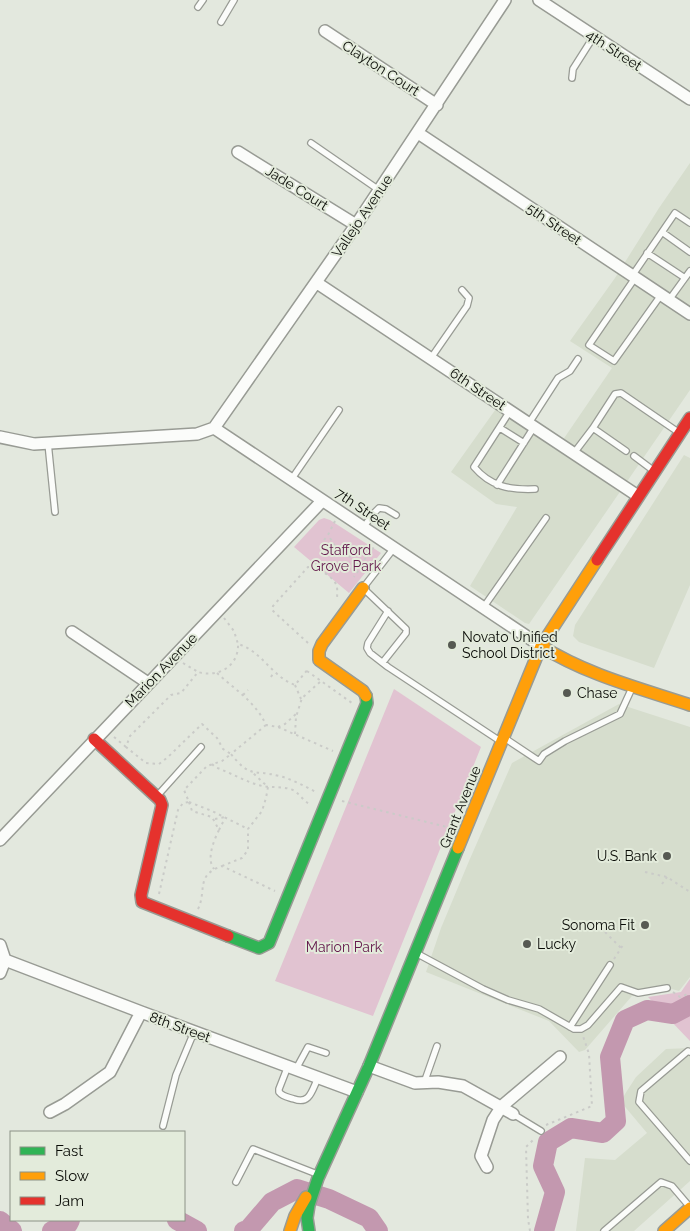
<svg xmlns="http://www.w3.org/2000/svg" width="690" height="1231" viewBox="0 0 690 1231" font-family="Raleway,sans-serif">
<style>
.built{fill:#d6ddcd}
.green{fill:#e1c3d1}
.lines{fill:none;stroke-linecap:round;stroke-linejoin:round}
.river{stroke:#c398af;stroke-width:20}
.lane-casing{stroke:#989b94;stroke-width:8}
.street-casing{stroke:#989b94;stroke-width:14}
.fast-casing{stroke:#989b94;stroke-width:14}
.slow-casing{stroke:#989b94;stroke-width:14}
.jam-casing{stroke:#989b94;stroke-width:14}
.path{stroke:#cacbc8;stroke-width:2;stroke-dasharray:2.5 4;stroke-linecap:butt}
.lane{stroke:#fbfcfa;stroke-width:5.5}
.street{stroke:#fbfcfa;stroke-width:11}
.fast{stroke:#30b455;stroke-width:11}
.slow{stroke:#ff9f0a;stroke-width:11}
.jam{stroke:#e5322d;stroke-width:11}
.poi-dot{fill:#565952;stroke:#e3ebdb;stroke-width:2}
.labels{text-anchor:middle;stroke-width:4;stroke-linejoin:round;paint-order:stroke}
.street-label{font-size:14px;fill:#0a0c07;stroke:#e3ebdb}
.park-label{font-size:14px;fill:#64184c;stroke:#e3ebdb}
.poi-label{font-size:14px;fill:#0a0c07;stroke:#e3ebdb;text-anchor:start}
</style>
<rect width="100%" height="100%" fill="#e3e8de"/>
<path class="built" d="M690,163V390L529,624L525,623L470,586L517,507L496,504L451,472L498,406L556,450L612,368L570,341L615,278L659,208Z
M684,455L690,458V585L654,668L579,642L573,636L575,625Z
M619,704L690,727V977L679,991L672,989L632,996L585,1050L579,1052L549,1021L426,972L441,928L469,861L512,763Z
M690,1048V1181L634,1231H576L585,1158L615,1160L647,1133L621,1102L625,1094L636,1077L666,1049Z"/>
<path class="green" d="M324,518L330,520L381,553L349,593L294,547L319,520Z
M394,689L481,747L373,1016L275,981Z
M690,979V1041L648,997L681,992Z"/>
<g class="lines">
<path class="river" d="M177,1220L197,1231
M0,1221L12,1231
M52,1231L68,1224L70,1220
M244,1231L248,1230L272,1202L297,1189L329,1199L369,1218L378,1231
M544,1231L555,1192L543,1166L548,1142L571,1128L603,1133L616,1121L610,1057L625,1020L647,1010L673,1014L690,1005"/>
<g class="lane-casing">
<path id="lane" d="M198,7L203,0
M221,22L234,0
M572,78L573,69L594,36
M311,143L379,190
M662,232L690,252
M647,253L685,278
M632,276L675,213L690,223
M635,278L589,345L614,361L661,295
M669,300L690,271
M431,358L467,306L469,298L462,290
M510,411L474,467C491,487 510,490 535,489
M529,423L558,378L570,371L578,359
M500,428L524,443
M48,443L55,512
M626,451L593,428L615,394L621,393L678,432
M574,453L593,428
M634,456L654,471
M291,480L339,410
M497,485L534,427
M363,528L373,514L379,508L386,509L396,515
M483,608L546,518
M388,611L368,643L367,648L370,653L388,667L500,741
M383,662L406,633V629L363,588L394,548
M506,739L539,761L544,754L565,741L620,714L632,688
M158,795L201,747
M416,953L483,989L508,1000L539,1009L574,1029H581L588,1025L621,987L638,993L667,988
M570,1027L610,965
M690,1052L688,1051L641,1091L639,1102L690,1161
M288,1066L279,1089V1092C283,1097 288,1097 294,1099C310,1105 312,1090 318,1078
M296,1069L308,1047L326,1053
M424,1083L437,1046
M513,1114L541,1131
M163,1126L176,1075L194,1032
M236,1182L253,1149L317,1174
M604,1231L661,1182L672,1186L689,1206"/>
</g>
<g class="street-casing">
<path id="street" d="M539,0L690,99
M325,31L437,105
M418,133L690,314
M238,152L356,225
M317,283L638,496
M214,428L356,225L505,0
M0,437L34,444L197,434L214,428L541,646
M72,632L148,683
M0,840L322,501
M0,945L5,960L0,973
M5,960L141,1012L357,1092
M369,1066L415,1083L438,1082L463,1086L513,1114
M50,1112L65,1104L110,1072L141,1012
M487,1167L481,1156L493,1120L502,1106L560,1057"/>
</g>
<g class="fast-casing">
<path id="fast" d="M228,936L259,948L269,943L367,703L366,696
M309,1231L307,1218L309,1205L318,1178L369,1066L458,848"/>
</g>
<g class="slow-casing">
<path id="slow" d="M363,588L322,644L319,651V660L363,691L366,696
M541,646C587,675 639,688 690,705
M458,848L541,646L597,560
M290,1231L295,1216L306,1197
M664,1231L690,1208"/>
</g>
<g class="jam-casing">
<path id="jam" d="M597,560L690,418
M94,739L160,800L162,805L141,895L142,902L228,936"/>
</g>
<path class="path" d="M335,521L328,535L335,546L358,563V571L354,577
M324,540L328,535
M358,562L365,559L374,547
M224,618L234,631L238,644
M308,643L272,610L273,606L308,567C318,568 331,575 336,584C338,588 337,595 337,600
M183,663L198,672
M307,671L352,703
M217,673C234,689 256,702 266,725L278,727L333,751
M271,677L274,672
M295,685L301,699
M243,695L248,690
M266,725L231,754C251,779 253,769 279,776C292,779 304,786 316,792
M278,727L285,724L296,714
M295,734L296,717L302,698L321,681
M114,737L126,747
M212,764L215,767C231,773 246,782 262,786C272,788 283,786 293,790C300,794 303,801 311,805
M342,801L451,828
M189,802L192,811L212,817L219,830C214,840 206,859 214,869
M189,802L212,811L248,829
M215,819L225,817
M219,830L225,818
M222,866L242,858L248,850V829L262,811L266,798L268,787L253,773
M645,872L667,877L690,892
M662,884L667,877
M159,894L178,810L183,803L189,802L184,790L207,766L222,761L231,754L223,749L217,738L202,724L168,757L159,764L146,763L126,747L130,736L171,695L181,693L198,672C218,678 239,666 238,644C262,651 272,677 295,685L309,668
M198,909C207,891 195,875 222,866L275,891
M605,932L621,948
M614,959L623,945
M673,992L680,997L690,993
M546,1125L592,1106L589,1054L583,1036
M530,1231L528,1219L526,1147L535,1138"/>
<use href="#lane" class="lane"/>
<use href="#street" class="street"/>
<use href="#fast" class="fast"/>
<use href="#slow" class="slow"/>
<use href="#jam" class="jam"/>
</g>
<g class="poi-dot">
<circle cx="452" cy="645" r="5"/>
<circle cx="567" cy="693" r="5"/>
<circle cx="667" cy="856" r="5"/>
<circle cx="645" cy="925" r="5"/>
<circle cx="527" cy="944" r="5"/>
</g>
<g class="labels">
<g class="street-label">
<text transform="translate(614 50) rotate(33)" y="5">4th Street</text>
<text transform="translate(381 68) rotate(33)" y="5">Clayton Court</text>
<text transform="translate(297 188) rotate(32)" y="5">Jade Court</text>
<text transform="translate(362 216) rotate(-56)" y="5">Vallejo Avenue</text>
<text transform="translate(554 224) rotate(34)" y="5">5th Street</text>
<text transform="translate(478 389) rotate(34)" y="5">6th Street</text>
<text transform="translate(363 509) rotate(34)" y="5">7th Street</text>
<text transform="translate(161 670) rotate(-46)" y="5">Marion Avenue</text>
<text transform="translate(460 807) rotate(-68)" y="5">Grant Avenue</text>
<text transform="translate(180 1027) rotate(20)" y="5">8th Street</text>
</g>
<g class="park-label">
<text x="346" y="555">Stafford<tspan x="346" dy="16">Grove Park</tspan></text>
<text x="344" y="952">Marion Park</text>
</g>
<g class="poi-label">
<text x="462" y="642">Novato Unified<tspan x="462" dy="16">School District</tspan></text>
<text x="577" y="698">Chase</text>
<text x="657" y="861" text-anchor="end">U.S. Bank</text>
<text x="635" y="930" text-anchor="end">Sonoma Fit</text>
<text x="537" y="949">Lucky</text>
</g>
</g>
<rect x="10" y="1131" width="175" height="90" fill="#e3ebdb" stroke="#8c9286"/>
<rect x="20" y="1147" width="25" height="8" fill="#30b455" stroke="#8c9286"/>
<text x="55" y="1156" font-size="15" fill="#0a0c07">Fast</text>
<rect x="20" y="1172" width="25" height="8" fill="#ff9f0a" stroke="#8c9286"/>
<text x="55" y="1181" font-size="15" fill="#0a0c07">Slow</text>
<rect x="20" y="1197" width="25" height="8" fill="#e5322d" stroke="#8c9286"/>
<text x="55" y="1206" font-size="15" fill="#0a0c07">Jam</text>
</svg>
